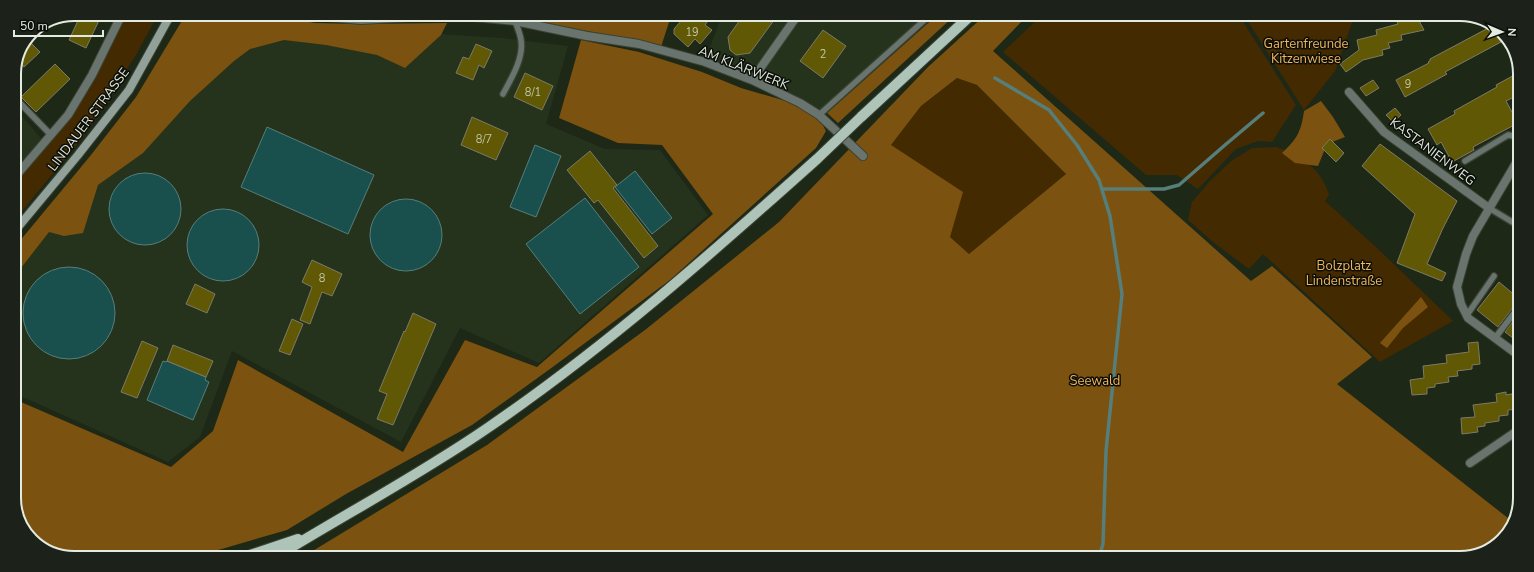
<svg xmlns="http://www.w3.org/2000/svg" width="1534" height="572" viewBox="0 0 1534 572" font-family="'Nunito Sans',sans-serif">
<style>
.built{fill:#25331c}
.green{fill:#442a00}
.forest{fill:#7b520f;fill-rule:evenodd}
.water{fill:#19504e;stroke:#567e7a}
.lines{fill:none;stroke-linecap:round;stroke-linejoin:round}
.stream{stroke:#567e7a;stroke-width:3.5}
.building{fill:#605804;stroke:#7d7b65}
.service-casing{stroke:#3a4333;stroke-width:8}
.minor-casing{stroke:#3a4333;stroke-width:10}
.secondary-casing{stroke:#3a4333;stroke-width:10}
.primary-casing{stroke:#3a4333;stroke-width:12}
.service{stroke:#6a746e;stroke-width:5.5}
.minor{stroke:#6a746e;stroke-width:8}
.secondary{stroke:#91a199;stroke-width:8}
.primary{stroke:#afc4b9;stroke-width:10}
.primary-bridge-casing{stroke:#3a4333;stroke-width:12;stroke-linecap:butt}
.primary-bridge{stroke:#afc4b9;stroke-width:10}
.labels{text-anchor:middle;stroke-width:3;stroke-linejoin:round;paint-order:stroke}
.number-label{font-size:11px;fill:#c2c6a8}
.park-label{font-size:13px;fill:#f1b45f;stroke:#0b0f08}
.street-label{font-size:13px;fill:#e3eadf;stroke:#0b0f08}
.rim{fill:none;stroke:#e3eadf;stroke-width:2}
</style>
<rect width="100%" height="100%" fill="#1e2817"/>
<path class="built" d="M722,16H926L819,112L705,60Z
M271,23L502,38L568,46L546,124L605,149L660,150L708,215L539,363L460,328L401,442L232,351L200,437L168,462L14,393V262Z
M14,107L45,143L14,183Z"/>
<path class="green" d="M123,14H158L136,55L82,138L14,221V180L69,117Z
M1041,16L1240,17L1296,105L1272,142L1258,141L1236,149L1198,189L1177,175H1146L1003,52Z
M1245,17H1354L1335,71L1304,110Z
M957,78L977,85L1066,174L969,254L950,237L891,145L921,106Z
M1276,147C1302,156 1321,168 1329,195L1325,201L1377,248L1453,321L1380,362L1263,254L1249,269L1213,242L1188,220L1192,202L1210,181L1231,161L1252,148Z"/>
<path class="forest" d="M186,14H266L315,23L359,24L447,23L441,35L405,68L377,55L326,45L284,40L250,49L234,61L190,101L143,153L98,185L83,233L64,236L49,232L14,277V248L91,155L136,97Z
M492,15H663L670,19L661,47L587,31Z
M936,16H954L838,123L827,113Z
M984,16H1027L993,51L1251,281L1272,266L1372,357L1337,384L1513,522L1496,546L1460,558L306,555L487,445L645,330L779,222L928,67ZM957,78L977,85L1066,174L969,254L950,237L963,192L891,145L921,106Z
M581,40L639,52L702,72L741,88L793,103L819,118L826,131L816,148L670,280L550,369L472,425L346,494L287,530L201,555H54L27,535L14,502V399L171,467L213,431L238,360L403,452L465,340L537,367L713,214L662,145L618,143L559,118Z
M1321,101L1333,117L1345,137L1327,144L1318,166L1295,163L1282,153C1297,139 1301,132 1304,111Z
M1421,297L1428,307L1403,328L1387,348L1380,343Z"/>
<path class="water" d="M267,127L374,175L348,234L241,187Z
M535,145L561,156L536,217L510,207Z
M635,171L672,218L652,234L615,187Z
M109 209a36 36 0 1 1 72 0a36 36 0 1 1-72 0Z
M585,198L639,267L580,314L526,244Z
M370 235a36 36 0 1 1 72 0a36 36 0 1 1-72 0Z
M187 245a36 36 0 1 1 72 0a36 36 0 1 1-72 0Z
M23 313a46 46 0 1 1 92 0a46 46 0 1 1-92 0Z
M163,361L166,362L167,361L206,377L205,380L209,382L193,420L147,400Z"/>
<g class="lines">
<path class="stream" d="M995,78L1049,110L1077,145L1099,180L1110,216L1122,294L1106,451L1103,544L1099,557
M1102,189H1164L1179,185L1225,145L1263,113"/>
</g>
<path class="building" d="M81,14H102L86,48L69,40Z
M676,15H712L705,25L712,30L700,44L695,39L688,47L674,34V29L681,21Z
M749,16H777L750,53L736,55L730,50L728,37L740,20H746Z
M1396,17H1417L1424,30L1401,35L1402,40L1388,43L1390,48L1382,50L1383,55L1363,60L1346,72L1340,64L1359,50L1357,40L1377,35L1376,30L1398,24Z
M1492,26L1501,42L1445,72L1447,74L1405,97L1396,80L1429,63L1428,62L1430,61V59Z
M823,30L846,46L823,78L800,61Z
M28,40L40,52L24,67L18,61Z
M476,44L492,51L484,68L479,65L473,80L456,73L463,57L469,59Z
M55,64L70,79L36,112L21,97Z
M1520,72V94L1506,101L1518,123L1473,147L1474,150L1452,162L1441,142L1437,145L1428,129L1455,114L1454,111L1497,87L1496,85Z
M525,73L553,86L542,110L514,97Z
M1373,80L1379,88L1366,96L1360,88Z
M1395,108L1401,115L1393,122L1386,115Z
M472,117L508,133L496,160L461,145Z
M1330,139L1344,153L1336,162L1322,148Z
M1380,144L1457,201L1443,228L1427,264L1446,273L1442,281L1397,263L1415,214L1362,166Z
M590,151L617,185L613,188L658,246L644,258L598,200L594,203L567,170Z
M312,260L342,274L332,296L322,292L310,324L300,320L312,287L302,282Z
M1499,282L1517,297L1518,304L1515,305L1498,327L1477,310Z
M195,284L215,294L207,313L186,304Z
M413,313L436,324L393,425L377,419L387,394L379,391L404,331L405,332Z
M1518,315V342L1505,332Z
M292,319L303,324L290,355L279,351Z
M142,341L158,348L137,398L121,392Z
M1478,342L1480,364L1472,365V369L1457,371L1458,376L1448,377L1449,382L1435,384V387L1427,388V394L1412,395L1410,380L1424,378L1423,366L1447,363L1446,355L1469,352L1468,343Z
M173,345L213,361L206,377L167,361Z
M1506,392V395L1518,393L1517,409L1508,410V415L1499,416V421L1485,423V426L1477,427L1478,432L1462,434L1461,418L1475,417L1473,405L1497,402L1496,394Z"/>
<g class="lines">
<g class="service-casing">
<path id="service" d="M503,94C511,79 524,58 521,40C520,33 517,27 515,21
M20,103L51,135
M819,115L929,16
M1465,161L1508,135L1519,137
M1489,208L1519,226
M1467,315L1494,276
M1495,338L1518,308"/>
</g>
<g class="minor-casing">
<path id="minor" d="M306,15L361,20L444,15
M451,15L515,21L587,36L639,44L705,62L752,80L800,103L819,115L863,156
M752,80L797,16
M1349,92L1384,132L1489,208
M14,178L68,115L92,75L122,14
M1518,355L1468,318L1461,304L1457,287L1466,254L1473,236L1519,158
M1470,463L1517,431"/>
</g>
<g class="secondary-casing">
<path id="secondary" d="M14,232L78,155L129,90L171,14"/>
</g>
<g class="primary-casing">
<path id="primary" d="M861,117L970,16
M250,555L298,539
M279,555C349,512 421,474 489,427C606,347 712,253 817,159"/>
</g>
<use href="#service" class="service"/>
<use href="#minor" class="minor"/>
<use href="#secondary" class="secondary"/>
<use href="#primary" class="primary"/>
<g class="primary-bridge-casing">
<path id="primary-bridge" d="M817,159L861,117"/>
</g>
<use href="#primary-bridge" class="primary-bridge"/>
</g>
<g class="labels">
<g class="number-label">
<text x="692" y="36">19</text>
<text x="823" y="58">2</text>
<text x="1408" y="88">9</text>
<text x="533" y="96">8/1</text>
<text x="484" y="143">8/7</text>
<text x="322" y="282">8</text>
</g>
<g class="park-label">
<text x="1306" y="48">Gartenfreunde<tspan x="1306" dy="15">Kitzenwiese</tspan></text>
<text x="1344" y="270">Bolzplatz<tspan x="1344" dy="15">Lindenstraße</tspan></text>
<text x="1095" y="385">Seewald</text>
</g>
<g class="street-label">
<text transform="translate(744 67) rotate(22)" y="5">AM KLÄRWERK</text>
<text transform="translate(88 119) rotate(-53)" y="5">LINDAUER STRASSE</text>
<text transform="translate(1433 151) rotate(37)" y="5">KASTANIENWEG</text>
</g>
</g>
<path d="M0 0H1534V572H0ZM74 21H1460A53 53 0 0 1 1513 74V498A53 53 0 0 1 1460 551H74A53 53 0 0 1 21 498V74A53 53 0 0 1 74 21Z" fill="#1c2119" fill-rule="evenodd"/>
<path class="rim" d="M74 21H1460A53 53 0 0 1 1513 74V498A53 53 0 0 1 1460 551H74A53 53 0 0 1 21 498V74A53 53 0 0 1 74 21Z"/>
<g transform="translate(1502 32) rotate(92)" stroke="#0b0f08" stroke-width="3" paint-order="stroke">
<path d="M0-3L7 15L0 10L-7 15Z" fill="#e3eadf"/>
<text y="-6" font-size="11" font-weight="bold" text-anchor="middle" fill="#e3eadf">N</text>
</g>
<path d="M14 30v6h89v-6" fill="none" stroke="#e3eadf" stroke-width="2"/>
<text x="20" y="30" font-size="12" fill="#e3eadf" stroke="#0b0f08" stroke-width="3" paint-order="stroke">50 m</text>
</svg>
